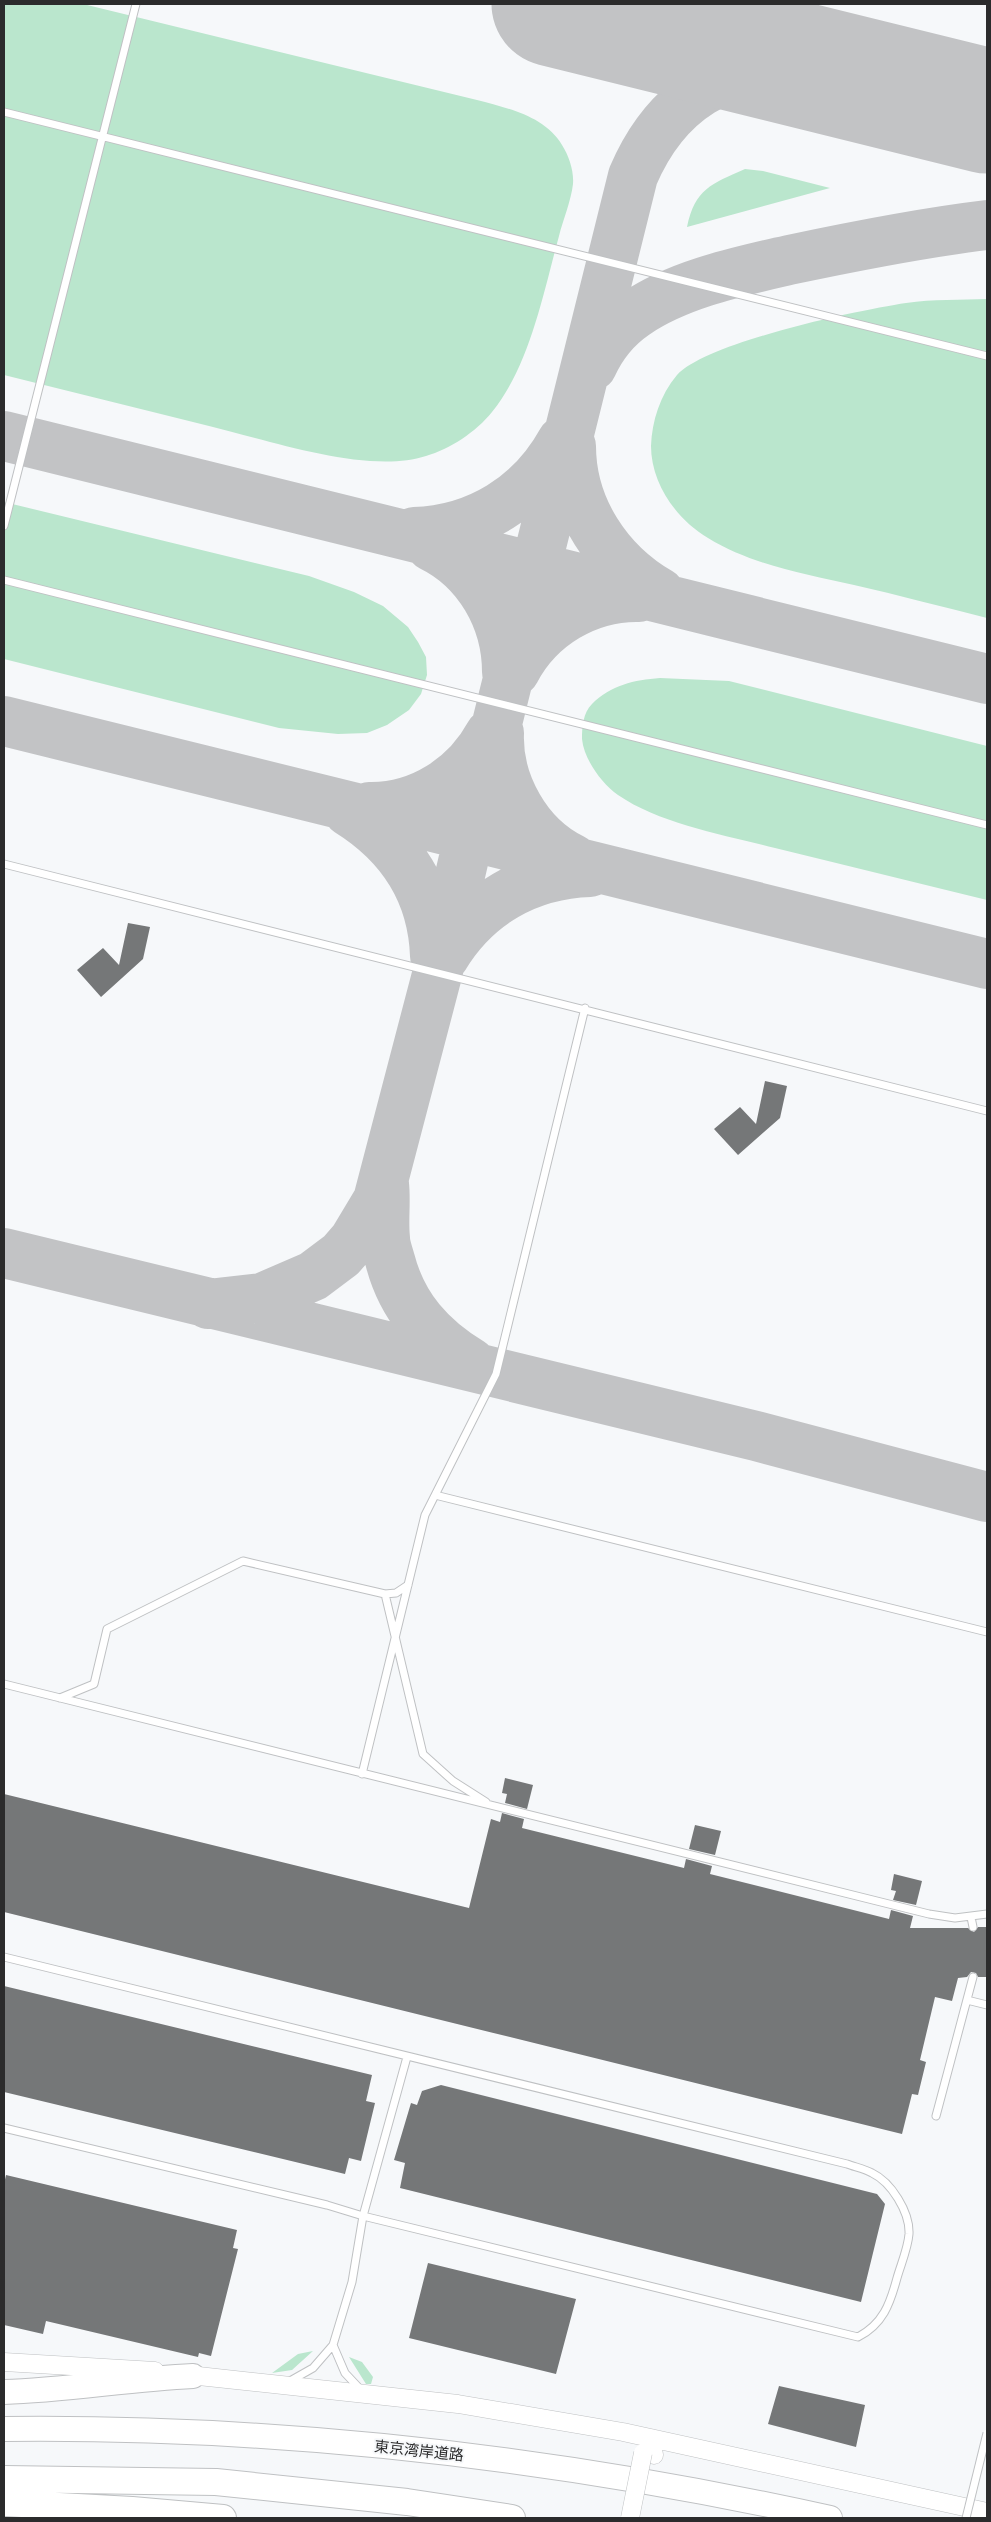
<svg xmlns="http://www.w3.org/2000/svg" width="991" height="2522" viewBox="0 0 991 2522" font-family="'Libre Baskerville','Noto Sans JP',serif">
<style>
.green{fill:#bae6cd}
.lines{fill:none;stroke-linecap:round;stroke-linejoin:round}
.taxiway{stroke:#c2c3c5;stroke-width:50}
.runway{stroke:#c2c3c5;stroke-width:125}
.building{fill:#757778}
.service-casing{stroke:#bfc1c3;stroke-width:9}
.tertiary-casing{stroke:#bfc1c3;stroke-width:19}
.trunk-casing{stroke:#bfc1c3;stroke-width:26}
.motorway-casing{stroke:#bfc1c3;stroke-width:28}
.service{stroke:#fff;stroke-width:7}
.tertiary{stroke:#fff;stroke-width:18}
.trunk{stroke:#fff;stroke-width:24}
.motorway{stroke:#fff;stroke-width:26}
.service-bridge-casing{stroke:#bfc1c3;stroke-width:9;stroke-linecap:butt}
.tertiary-bridge-casing{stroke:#bfc1c3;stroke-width:19;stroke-linecap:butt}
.service-bridge{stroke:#fff;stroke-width:7}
.tertiary-bridge{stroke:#fff;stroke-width:18}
.labels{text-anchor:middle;stroke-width:4;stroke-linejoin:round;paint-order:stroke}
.street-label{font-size:15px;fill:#2b2b2c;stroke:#f6f8fa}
</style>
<rect width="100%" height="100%" fill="#f6f8fa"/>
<path class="green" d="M4,4H83L477,100C507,108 545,116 562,145C569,156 574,171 573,184C571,201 563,220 559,236C543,294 530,365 492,412C476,432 450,449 426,456C368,475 268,440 209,426C141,409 72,392 4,375Z
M745,169L763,171L830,188L687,227C695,189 711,184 745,169Z
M987,299V618C943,607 898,595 854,585C805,574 752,565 708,538C676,519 651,483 651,446C652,421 660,395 677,375C707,342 859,310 906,303C933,299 961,300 987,299Z
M4,502L309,576L354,592L383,606L408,627L418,642L426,657L427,675L421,694L409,710L387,725L367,733L338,734L279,728L4,659Z
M660,678L729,681L987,746V900C916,883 846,865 775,848C725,835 660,824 618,795C601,783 584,759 582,739C582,727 583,713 592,704C611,685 634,680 660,678Z
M313,2351L292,2370L272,2373L298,2354Z
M349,2357L362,2362L373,2377L371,2384H366Z"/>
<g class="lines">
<path class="taxiway" d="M592,366C601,346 616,327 635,314C679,284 737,272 789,260C855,246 920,233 987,225
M4,436L987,679
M571,446C571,508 608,563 660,593
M414,532C477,530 531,497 562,441
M431,546C478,569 507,619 507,672
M515,671C539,625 588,596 639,597
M4,721L987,964
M499,733C497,783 527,837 573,859
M369,807C420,808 466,778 490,734
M348,811C401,844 433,893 435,956
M444,957C476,904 528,874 590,872
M384,1184C386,1202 383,1220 385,1238C385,1245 388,1253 390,1260C402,1307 431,1339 471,1363
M4,1253L756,1436L987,1497
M208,1304L262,1298L313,1276L341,1255L354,1240L378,1200L438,971L469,836L633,176C666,99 724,64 808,66"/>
<path class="runway" d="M554,4L987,111"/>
</g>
<path class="building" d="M128,923L150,927L143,959L101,997L77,970L103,948L119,965Z
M765,1081L787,1086L780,1118L738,1155L714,1129L740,1107L756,1124Z
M505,1778L533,1785L527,1809L505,1803L507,1794L502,1793Z
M4,1794L469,1908L491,1819L500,1822L502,1813L524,1819L522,1828L684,1868L686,1859L712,1866L710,1874L889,1919L891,1910L913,1916L910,1928H968L974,1932L978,1927H987V1977H978L976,1973L971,1972L967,1977L958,1978L952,2001L935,1997L920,2060L926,2062L918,2095L912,2094L902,2134L4,1912Z
M695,1825L721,1831L715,1855L689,1849Z
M894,1874L922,1881L916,1905L893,1900L896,1891L891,1890Z
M4,1986L372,2075L366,2101L375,2103L361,2161L349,2158L345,2174L4,2092Z
M441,2085L877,2194L885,2204L861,2302L400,2188L405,2163L394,2160L411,2103L417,2105L422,2091Z
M6,2175L237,2230L233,2248L238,2249L211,2356L199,2353L198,2357L46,2321L43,2334L4,2325V2184Z
M428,2263L576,2299L556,2374L409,2338Z
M779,2386L865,2405L856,2447L768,2424Z"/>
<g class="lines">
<g class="service-casing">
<path id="service" d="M4,112L987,356
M4,526L136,4
M4,580L987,825
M4,864L987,1111
M435,1495L987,1632
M385,1594L423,1754L453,1781L486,1802
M4,1684L929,1914L955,1918L987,1914
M60,1698L94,1684L107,1629L243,1561L385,1594L396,1593L408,1585
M362,1774L425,1515L496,1374L585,1008
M971,1917L973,1927
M4,1957L847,2164C855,2167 865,2169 872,2173C891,2182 910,2212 909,2234C908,2248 901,2264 897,2278C890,2304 883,2324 858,2337L363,2216L327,2205L4,2128
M967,2000L987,2005
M936,2116L973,1977
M333,2345L345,2373L360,2389
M290,2381L313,2368L333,2345L352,2282L363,2216L407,2057"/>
</g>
<g class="tertiary-casing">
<path id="tertiary" d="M4,2362L155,2371
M180,2374L458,2404L623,2432L987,2512
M651,2438L654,2455"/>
</g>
<g class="trunk-casing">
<path id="trunk" d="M4,2392C67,2390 129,2379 193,2376
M4,2429C281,2426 559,2458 830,2518"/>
</g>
<g class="motorway-casing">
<path id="motorway" d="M4,2479L216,2482L407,2502L512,2518
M4,2503L132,2510L223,2518"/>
</g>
<use href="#service" class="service"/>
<use href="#tertiary" class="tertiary"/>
<use href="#trunk" class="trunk"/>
<use href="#motorway" class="motorway"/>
<g class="service-bridge-casing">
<path id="service-bridge" d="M966,2518L987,2433"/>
</g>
<g class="tertiary-bridge-casing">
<path id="tertiary-bridge" d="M630,2518L643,2453"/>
</g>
<use href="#service-bridge" class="service-bridge"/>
<use href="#tertiary-bridge" class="tertiary-bridge"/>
</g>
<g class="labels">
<g class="street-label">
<text transform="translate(419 2451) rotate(6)" y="5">東京湾岸道路</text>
</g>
</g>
<rect width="991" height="2522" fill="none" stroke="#2b2b2c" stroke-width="10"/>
</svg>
